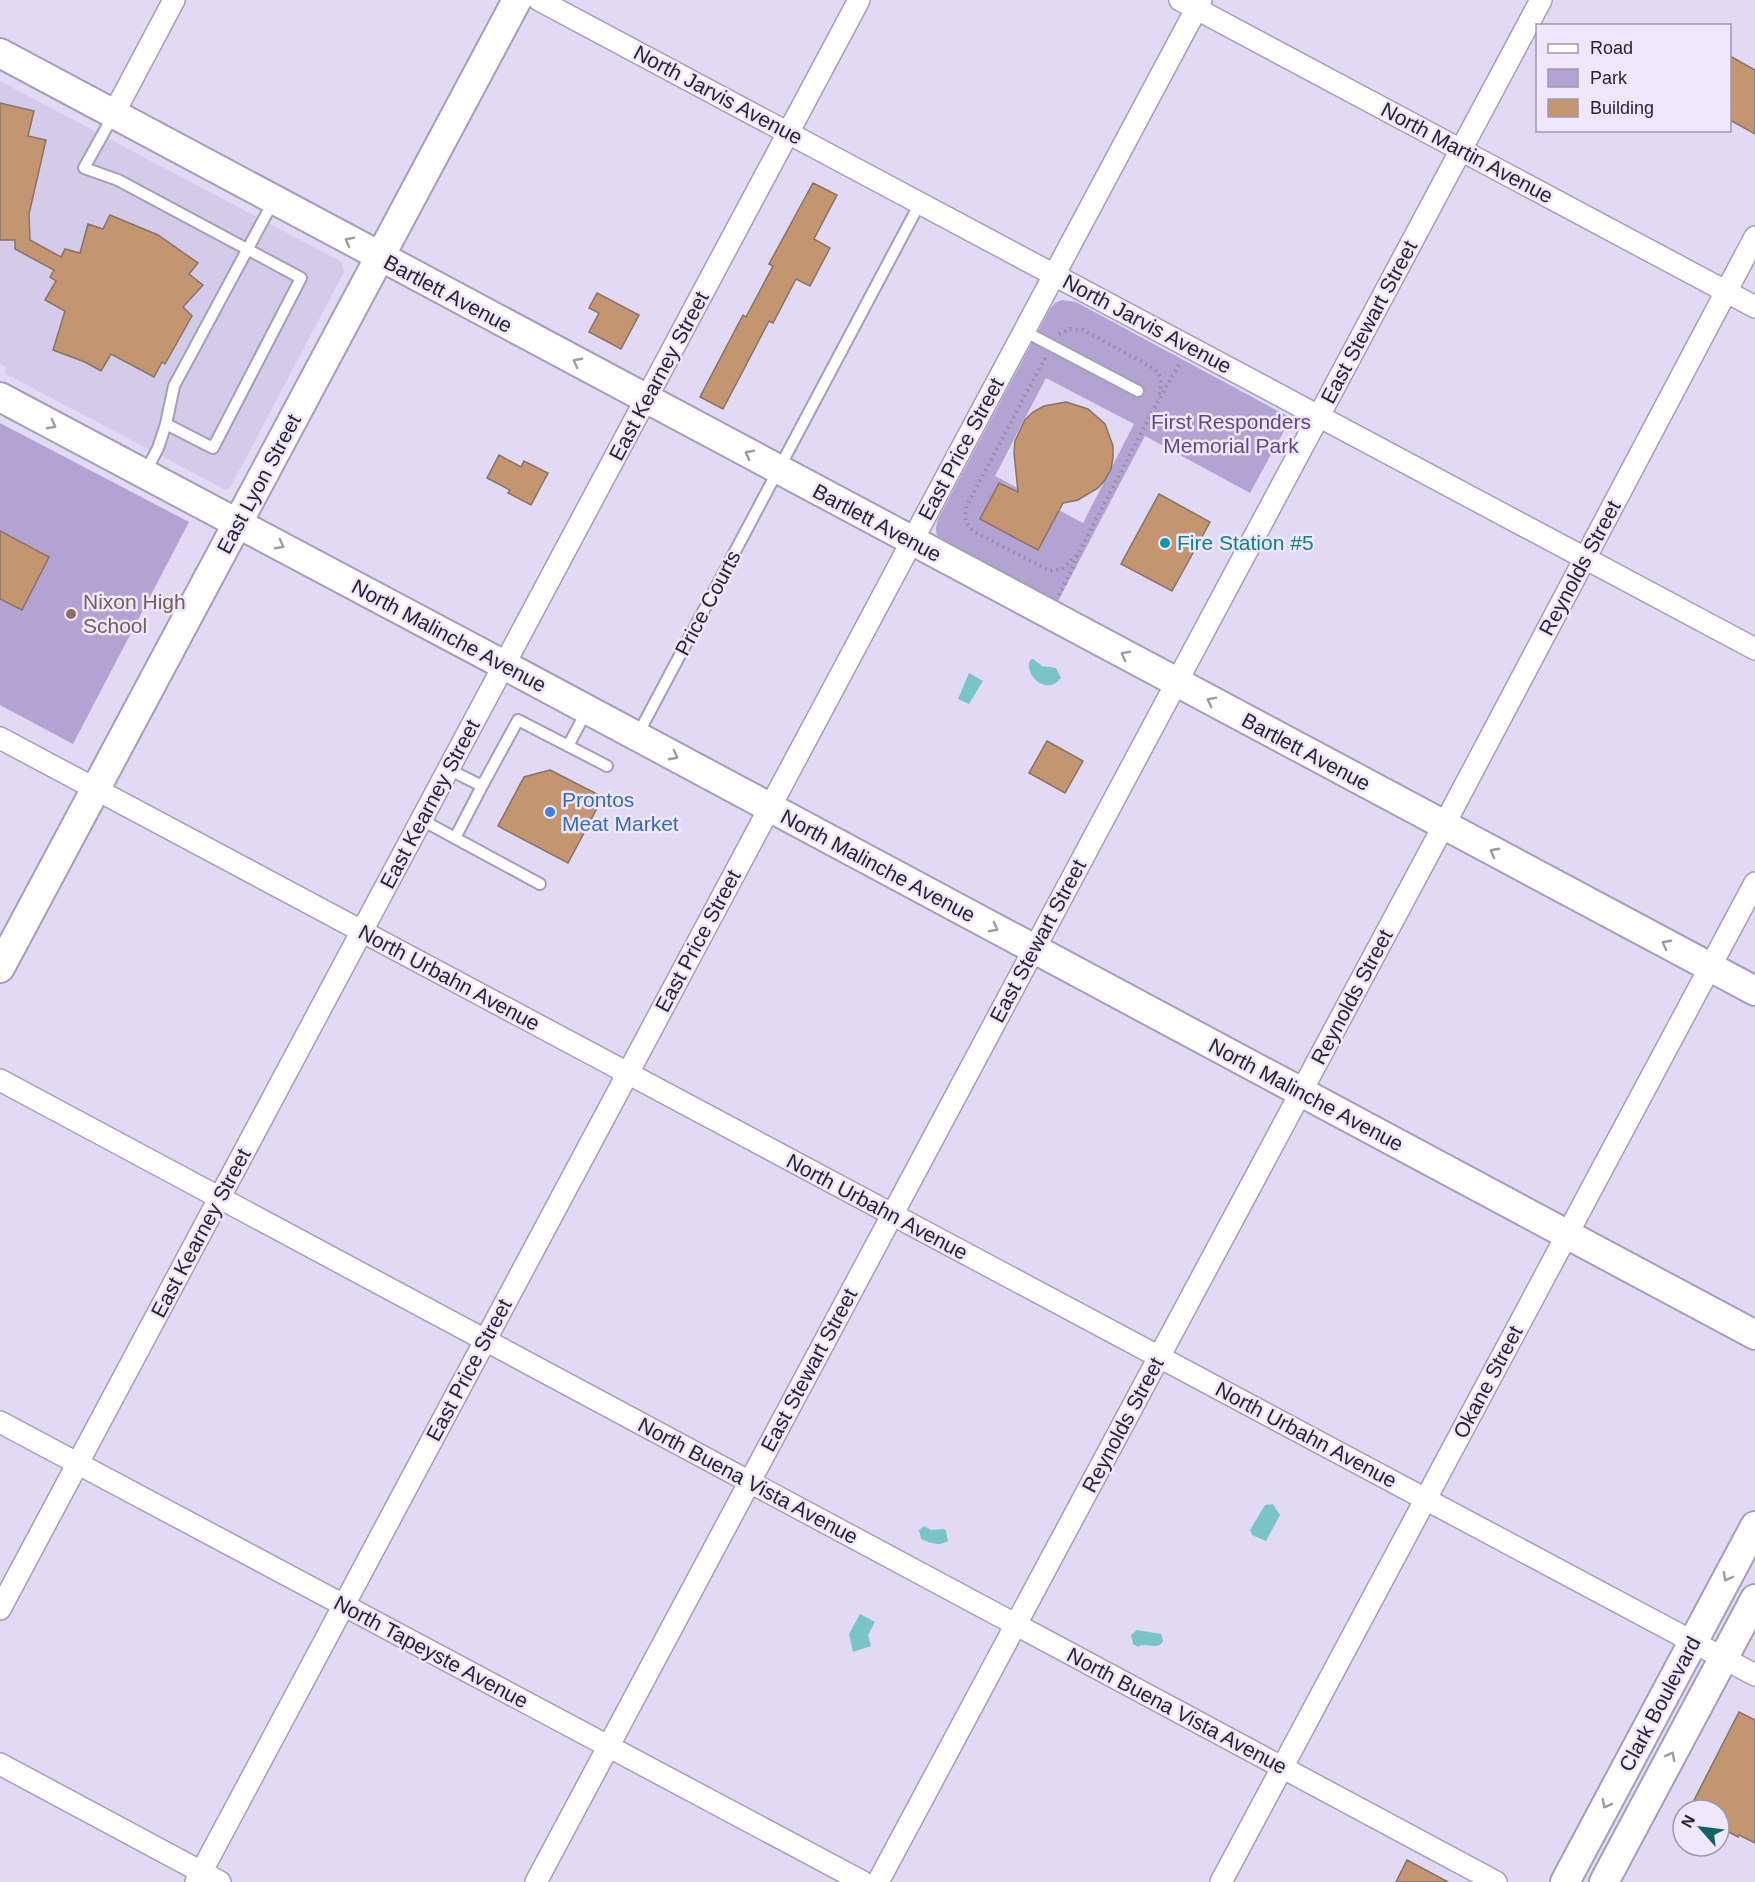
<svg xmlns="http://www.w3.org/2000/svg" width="1755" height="1882" viewBox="0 0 1755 1882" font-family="Arial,sans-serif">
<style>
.built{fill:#d4cbeb}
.green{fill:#b3a3d3;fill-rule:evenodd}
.water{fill:#79c5c6}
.building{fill:#c39570;stroke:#897363;stroke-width:1.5}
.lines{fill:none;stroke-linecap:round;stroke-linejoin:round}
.service-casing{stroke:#a69eb8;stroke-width:14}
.minor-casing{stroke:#a69eb8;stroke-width:24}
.secondary-casing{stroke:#a69eb8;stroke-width:32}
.path{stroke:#928b9f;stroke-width:4;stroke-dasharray:1.5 4.5;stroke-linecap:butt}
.service{stroke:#fff;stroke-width:10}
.minor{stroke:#fff;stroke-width:21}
.secondary{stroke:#fff;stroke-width:28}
.oneway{stroke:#9f9da1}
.culture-dot{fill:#0f9aa8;stroke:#eee7fd;stroke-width:2}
.education-dot{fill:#8d6e63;stroke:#eee7fd;stroke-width:2}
.shop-dot{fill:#3f7fe0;stroke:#eee7fd;stroke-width:2}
.labels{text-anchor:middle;stroke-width:5;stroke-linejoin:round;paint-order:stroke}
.street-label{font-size:21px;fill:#29252f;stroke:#eee7fd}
.park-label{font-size:21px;fill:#604888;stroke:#eee7fd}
.culture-label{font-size:21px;fill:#0d838f;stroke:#eee7fd;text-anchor:start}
.education-label{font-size:21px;fill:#785e54;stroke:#eee7fd;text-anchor:start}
.shop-label{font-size:21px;fill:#366cbe;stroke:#eee7fd;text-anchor:start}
</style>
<rect width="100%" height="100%" fill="#e2d9f4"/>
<path class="built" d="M0,81L342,262L344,272L230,488L224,489L4,373L7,368L0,364Z"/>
<path class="green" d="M1062,300L1076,302L1291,418L1250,493L1145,436L1057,603L940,541C935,533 935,528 938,519L1050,309L1055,303ZM1046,378L1134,424L1083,523L995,476Z
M0,423L189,522L73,744L0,705V599L22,610L49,557L0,531Z"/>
<path class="water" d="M1033,659L1042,666L1056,668L1061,678C1048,696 1024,677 1030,660Z
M969,673L983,681L969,704L958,699Z
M1273,1504L1280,1515L1266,1541L1252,1535L1250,1530L1265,1505Z
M924,1526L931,1530L944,1529L946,1531L948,1541C938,1547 931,1543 921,1539L919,1530Z
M860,1614L875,1622L868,1635L871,1646L853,1652L849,1634Z
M1137,1630L1161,1634L1163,1641C1158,1651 1146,1642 1138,1647L1133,1644L1131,1635Z"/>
<path class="building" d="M1730,56L1755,70V134L1730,120Z
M0,103L34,111L28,136L46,140L29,214L30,240L61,257L65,249L80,253L88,224L103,229L110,215L158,235L198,263L189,274L203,285L183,307L192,316L165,364L162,362L154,377L111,354L101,371L85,362L53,350L65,311L45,300L56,281L50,277L54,270L15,249V240H0Z
M813,183L837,195L814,239L830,248L810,286L796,279L773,323L769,321L723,409L700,397L743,315L746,317L773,266L769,264Z
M597,293L639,315L621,349L589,332L599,313L589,308Z
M1066,402L1088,409L1105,424L1113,446V458L1111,469L1105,480L1098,488L1078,500L1063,503L1038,550L980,519L999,483L1018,492L1014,453L1015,441L1025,420L1033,412L1044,406Z
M499,455L521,467L524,461L548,473L531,505L508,493L510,490L487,478Z
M1159,494L1210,522L1172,591L1121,564Z
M0,531L49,557L22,610L0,599Z
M1047,741L1083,761L1065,793L1029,773Z
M550,770L603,797L568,863L498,826L524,777Z
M1739,1712L1755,1720V1843L1739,1835L1738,1837L1719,1827V1810H1689Z
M1407,1860L1448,1882H1396Z"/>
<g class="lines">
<g class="service-casing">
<path id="service" d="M114,114L84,168L118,180L301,278L213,448L166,424L174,386L274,200
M1024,331L1138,391
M145,473L158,448L166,424
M637,736L920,203
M568,746L586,712
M448,769L482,786L455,838L540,884
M482,786L518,720L607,766
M422,820L455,838"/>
</g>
<g class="minor-casing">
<path id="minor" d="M539,0L1755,649
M1180,0L1755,307
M114,113L174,0
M0,738L1755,1675
M0,1080L1496,1882
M0,1422L863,1882
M0,1609L859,0
M0,1764L220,1882
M196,1882L1201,0
M536,1882L1541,0
M878,1882L1444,825L1755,237
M1221,1882L1755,883"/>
</g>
<g class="secondary-casing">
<path id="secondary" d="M0,53L1755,991
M0,397L504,665L1755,1335
M0,968L517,0
M1565,1882L1755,1526
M1604,1882L1755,1599"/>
</g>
<path class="path" d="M1059,334L1070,329L1083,330L1155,369C1163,379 1161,388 1158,399
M1045,358L967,505C964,517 965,525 975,532L1050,571L1062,569L1078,554
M1059,595L1072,569L1078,554L1156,405L1180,363"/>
<use href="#service" class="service"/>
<use href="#minor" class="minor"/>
<use href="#secondary" class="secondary"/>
</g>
<defs><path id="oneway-chevron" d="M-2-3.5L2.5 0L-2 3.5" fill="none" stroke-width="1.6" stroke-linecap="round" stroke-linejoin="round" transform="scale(1.5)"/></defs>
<g class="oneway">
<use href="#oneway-chevron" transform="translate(349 241) rotate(-152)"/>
<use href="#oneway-chevron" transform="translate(577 362) rotate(-152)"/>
<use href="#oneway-chevron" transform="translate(52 425) rotate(28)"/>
<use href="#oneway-chevron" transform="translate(749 454) rotate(-152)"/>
<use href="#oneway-chevron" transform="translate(280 545) rotate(28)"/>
<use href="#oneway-chevron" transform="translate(1125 655) rotate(-152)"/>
<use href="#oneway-chevron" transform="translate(1211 701) rotate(-152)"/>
<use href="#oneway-chevron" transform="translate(674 756) rotate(28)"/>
<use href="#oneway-chevron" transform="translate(1494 852) rotate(-152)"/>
<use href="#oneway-chevron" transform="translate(994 928) rotate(28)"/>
<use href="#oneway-chevron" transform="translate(1666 944) rotate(-152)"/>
<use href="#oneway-chevron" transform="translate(1727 1577) rotate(118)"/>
<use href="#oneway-chevron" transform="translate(1671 1756) rotate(-62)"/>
<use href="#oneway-chevron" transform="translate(1606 1804) rotate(118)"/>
</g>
<circle class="culture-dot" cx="1165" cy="543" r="6"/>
<circle class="education-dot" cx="71" cy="614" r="6"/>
<circle class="shop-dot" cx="550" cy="812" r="6"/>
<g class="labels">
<g class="street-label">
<text transform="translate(718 95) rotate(28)" y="7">North Jarvis Avenue</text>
<text transform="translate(1467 153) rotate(28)" y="7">North Martin Avenue</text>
<text transform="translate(448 294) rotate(28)" y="7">Bartlett Avenue</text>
<text transform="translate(1369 322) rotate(-62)" y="7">East Stewart Street</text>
<text transform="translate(1147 324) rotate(28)" y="7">North Jarvis Avenue</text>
<text transform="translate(659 376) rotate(-62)" y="7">East Kearney Street</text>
<text transform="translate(961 449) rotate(-62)" y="7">East Price Street</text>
<text transform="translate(259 484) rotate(-62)" y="7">East Lyon Street</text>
<text transform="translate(877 523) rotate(28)" y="7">Bartlett Avenue</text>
<text transform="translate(1580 568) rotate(-62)" y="7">Reynolds Street</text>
<text transform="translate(708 603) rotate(-62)" y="7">Price Courts</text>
<text transform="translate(449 636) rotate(28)" y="7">North Malinche Avenue</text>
<text transform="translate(1306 752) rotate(28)" y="7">Bartlett Avenue</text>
<text transform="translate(430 804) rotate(-62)" y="7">East Kearney Street</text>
<text transform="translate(878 866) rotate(28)" y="7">North Malinche Avenue</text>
<text transform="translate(698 941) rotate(-62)" y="7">East Price Street</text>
<text transform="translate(1038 941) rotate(-62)" y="7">East Stewart Street</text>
<text transform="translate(449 978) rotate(28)" y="7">North Urbahn Avenue</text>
<text transform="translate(1352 997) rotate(-62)" y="7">Reynolds Street</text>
<text transform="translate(1306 1095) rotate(28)" y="7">North Malinche Avenue</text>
<text transform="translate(877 1207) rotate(28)" y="7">North Urbahn Avenue</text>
<text transform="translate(201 1233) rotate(-62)" y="7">East Kearney Street</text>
<text transform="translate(469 1370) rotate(-62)" y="7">East Price Street</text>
<text transform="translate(809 1370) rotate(-62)" y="7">East Stewart Street</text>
<text transform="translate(1488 1382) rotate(-62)" y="7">Okane Street</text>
<text transform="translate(1123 1425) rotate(-62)" y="7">Reynolds Street</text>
<text transform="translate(1306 1435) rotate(28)" y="7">North Urbahn Avenue</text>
<text transform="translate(748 1481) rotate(28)" y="7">North Buena Vista Avenue</text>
<text transform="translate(431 1652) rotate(28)" y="7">North Tapeyste Avenue</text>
<text transform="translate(1660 1704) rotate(-62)" y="7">Clark Boulevard</text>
<text transform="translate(1177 1711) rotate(28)" y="7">North Buena Vista Avenue</text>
</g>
<g class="park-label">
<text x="1231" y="429">First Responders<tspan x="1231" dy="24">Memorial Park</tspan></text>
</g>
<g class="culture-label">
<text x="1177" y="550">Fire Station #5</text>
</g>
<g class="education-label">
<text x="83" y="609">Nixon High<tspan x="83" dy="24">School</tspan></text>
</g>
<g class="shop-label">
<text x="562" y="807">Prontos<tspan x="562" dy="24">Meat Market</tspan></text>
</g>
</g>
<rect x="1536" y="24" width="195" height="108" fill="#eee7fd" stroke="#9f99ab" stroke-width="1.5"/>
<rect x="1548" y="44" width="30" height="9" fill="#ffffff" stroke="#9f99ab" stroke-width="1.5"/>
<text x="1590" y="54" font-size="18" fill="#29252f">Road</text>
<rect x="1548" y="69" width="30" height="18" fill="#b3a3d3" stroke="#9f99ab" stroke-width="1.5"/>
<text x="1590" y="84" font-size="18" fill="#29252f">Park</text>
<rect x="1548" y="99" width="30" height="18" fill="#c39570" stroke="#9f99ab" stroke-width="1.5"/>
<text x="1590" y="114" font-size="18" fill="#29252f">Building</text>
<g transform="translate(1701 1828) rotate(298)"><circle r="28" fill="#eee7fd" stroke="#9f99ab" stroke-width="1.5"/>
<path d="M0-4.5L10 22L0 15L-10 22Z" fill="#136261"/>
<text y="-9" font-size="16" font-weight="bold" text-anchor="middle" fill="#29252f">N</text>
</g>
</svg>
